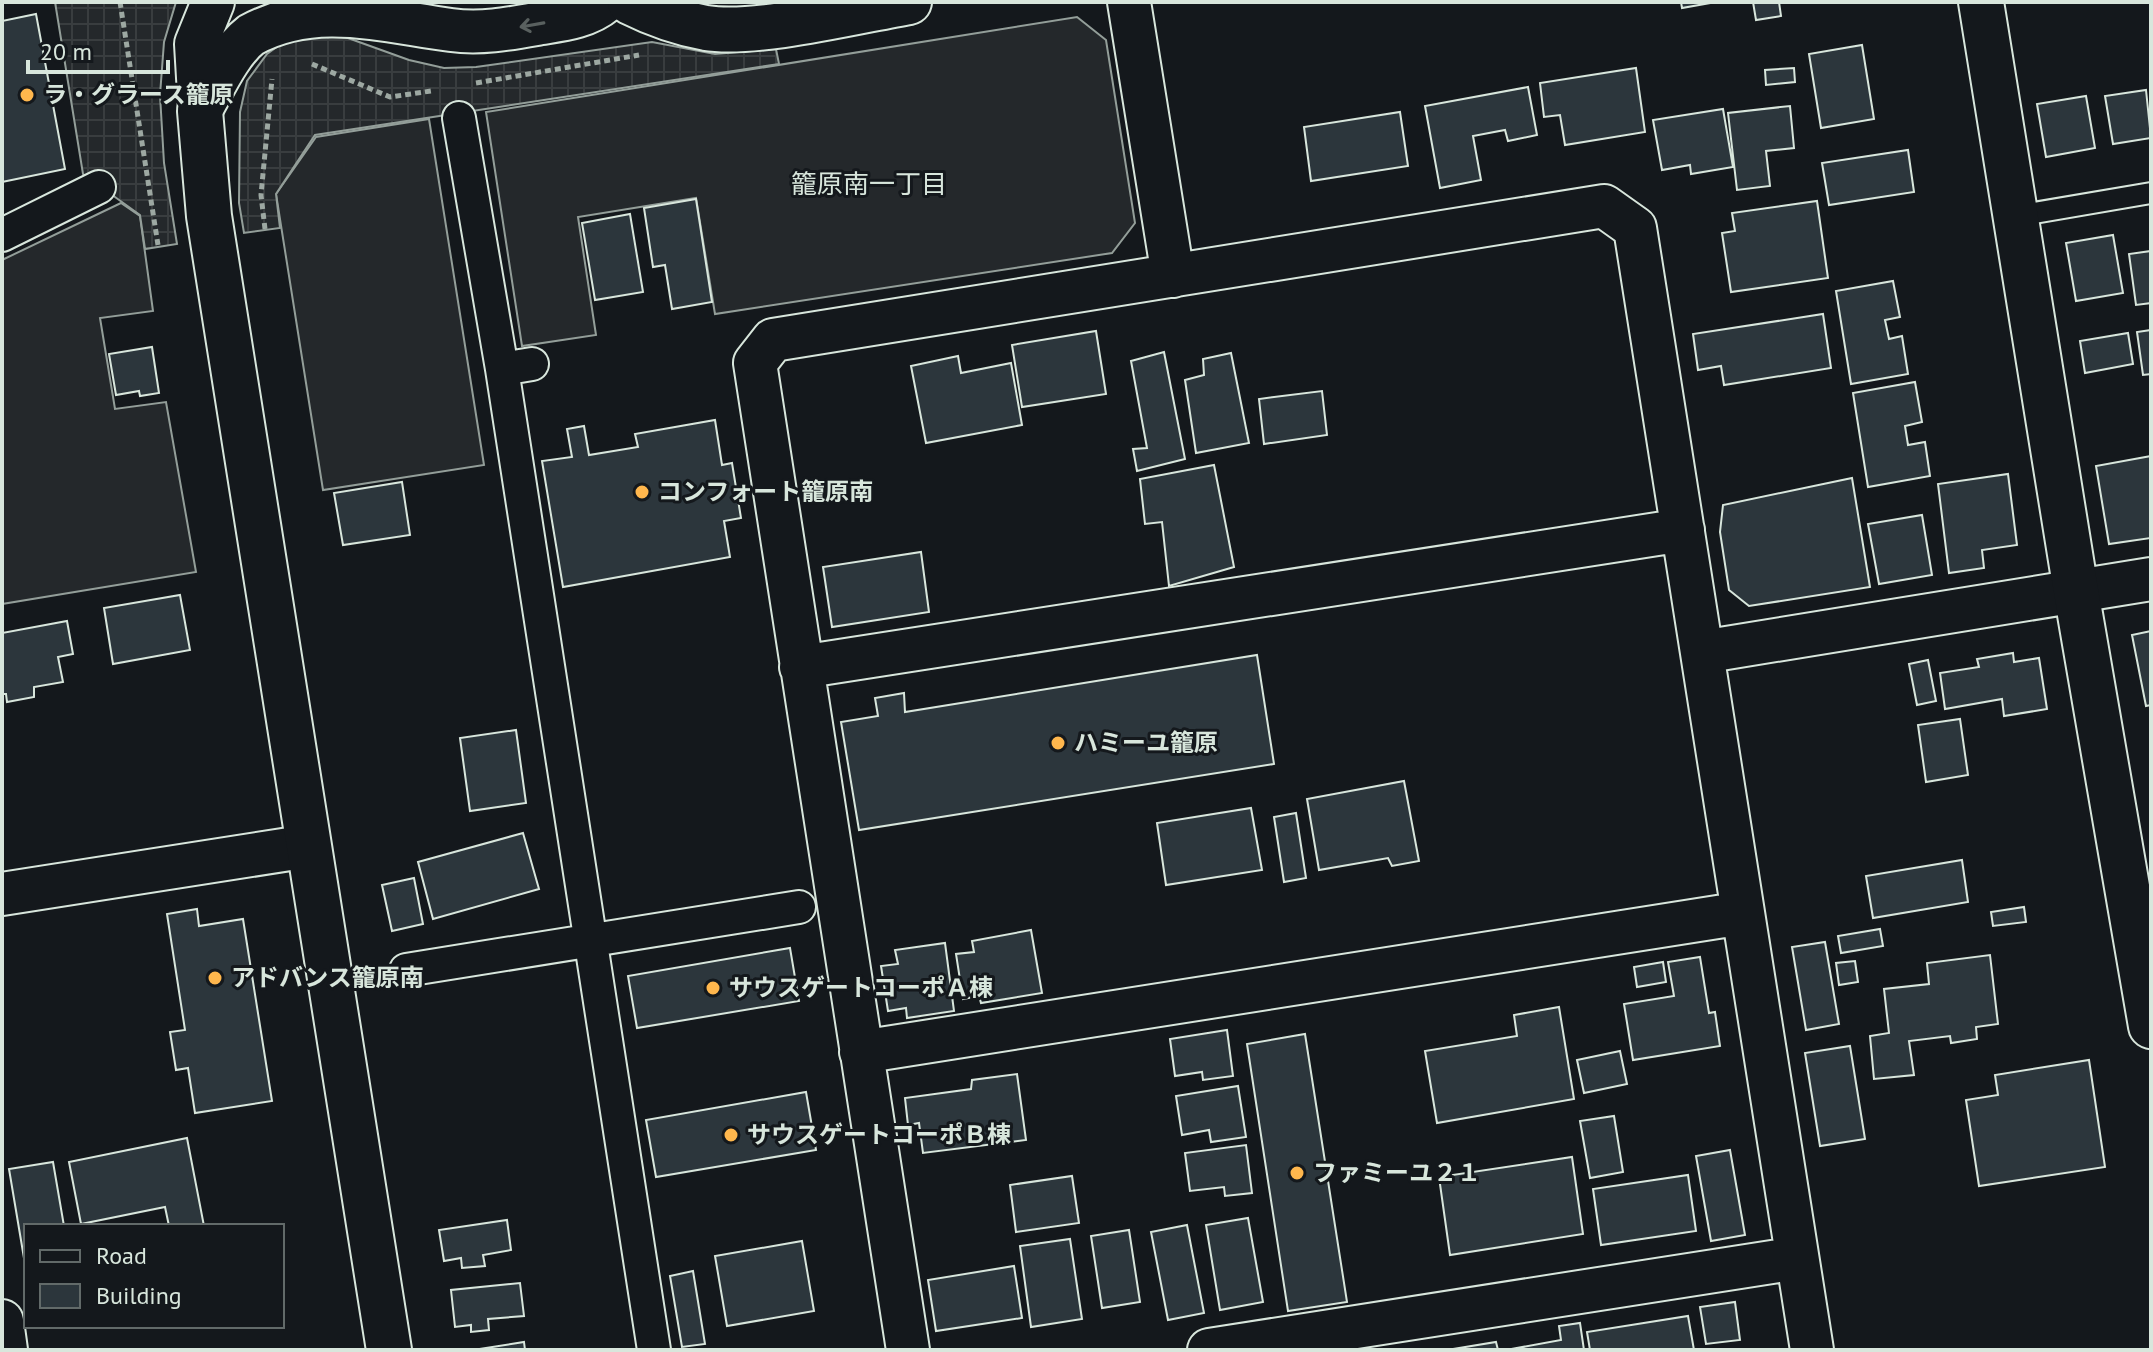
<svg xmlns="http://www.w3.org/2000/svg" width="2153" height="1352" viewBox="0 0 2153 1352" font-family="'PT Sans','Noto Sans JP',sans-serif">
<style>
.parking{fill:#24282b;stroke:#939e99;stroke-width:2}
.plaza{fill:url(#plaza-grid);stroke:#939e99;stroke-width:2}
.building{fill:#2c363c;stroke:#d8e6dc;stroke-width:2}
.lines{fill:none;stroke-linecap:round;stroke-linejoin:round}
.service-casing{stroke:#d8e6dc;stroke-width:24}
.pedestrian-casing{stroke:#d8e6dc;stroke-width:36}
.minor-casing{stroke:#d8e6dc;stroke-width:46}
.tertiary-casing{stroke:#d8e6dc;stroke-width:48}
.path{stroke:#9da8a2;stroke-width:5;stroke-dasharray:6 4;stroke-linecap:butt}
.service{stroke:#14181c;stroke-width:20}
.pedestrian{stroke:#14181c;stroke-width:32}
.minor{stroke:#14181c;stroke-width:42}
.tertiary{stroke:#14181c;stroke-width:44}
.oneway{stroke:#59605f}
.poi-dot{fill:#ffb74d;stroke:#14181c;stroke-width:3}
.labels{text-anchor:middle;stroke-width:6;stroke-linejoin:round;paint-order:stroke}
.poi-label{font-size:24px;font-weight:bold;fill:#d8e6dc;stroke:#14181c;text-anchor:start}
.neighbourhood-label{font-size:26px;fill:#d8e6dc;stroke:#14181c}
</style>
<defs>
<pattern id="plaza-grid" width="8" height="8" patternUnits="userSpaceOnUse" patternTransform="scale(2)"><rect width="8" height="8" fill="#24282b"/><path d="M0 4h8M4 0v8" fill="none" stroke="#393d3f"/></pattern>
</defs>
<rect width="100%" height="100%" fill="#14181c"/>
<path class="parking" d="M1077,17L1106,40L1135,223L1112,253L715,314L696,198L578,217L596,335L522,346L486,112Z
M429,119L484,465L323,490L276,194L316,137Z
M121,203L140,216L153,311L100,318L115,409L166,402L196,572L2,604V260Z"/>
<path class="plaza" d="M55,2H176L164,42L160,95L164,163L177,244L145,249L140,215L83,174Z
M334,33L409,60L444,68L476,67L652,42L715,54L776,49L779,64L315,135L276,194L280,228L244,233L239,203L240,112L247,81L267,54L285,41Z"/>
<path class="building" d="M1681,2H1716L1682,8Z
M1753,2H1779L1781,16L1756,20Z
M36,14L65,169L2,182V21Z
M1862,45L1874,119L1821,128L1809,54Z
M1636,68L1645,132L1565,145L1560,115L1544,117L1540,83Z
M1794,68L1795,82L1766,85L1765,70Z
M1528,87L1537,135L1508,141L1505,130L1473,136L1481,180L1440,188L1425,106Z
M2146,90L2151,138L2113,144L2105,96Z
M2086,96L2095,148L2046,157L2037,104Z
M1790,106L1794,148L1766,151L1770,186L1737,190L1728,113Z
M1723,109L1733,167L1691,174L1690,165L1662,170L1653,120Z
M1400,112L1408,166L1311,181L1304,127Z
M1908,150L1914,192L1829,205L1822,163Z
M696,199L712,302L672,309L665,265L653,267L644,208Z
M1817,201L1828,278L1731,292L1722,233L1735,231L1732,213Z
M630,214L643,292L595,300L582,223Z
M2113,235L2123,293L2076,301L2066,243Z
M2151,251V303L2136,305L2129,254Z
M1893,281L1900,317L1885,320L1889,339L1902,336L1908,374L1851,384L1836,291Z
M1823,314L1831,368L1724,385L1721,366L1698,370L1693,334Z
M2151,330V374L2143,375L2137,332Z
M1096,331L1106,394L1022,407L1012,345Z
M2128,333L2133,364L2085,373L2080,341Z
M152,347L159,393L140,396L139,391L116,395L109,354Z
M1164,352L1185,459L1137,471L1133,449L1147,448L1131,361Z
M1231,353L1249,443L1196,453L1185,380L1204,375L1203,359Z
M958,356L961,373L1011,363L1022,425L926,443L911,366Z
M1915,382L1922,422L1905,426L1908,445L1925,442L1930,476L1868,487L1853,393Z
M1322,391L1327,435L1264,444L1259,399Z
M715,420L722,465L732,463L741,518L724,521L730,557L563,587L542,461L572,457L567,429L584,426L589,455L638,447L635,434Z
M2151,456V538L2109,544L2096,466Z
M1214,465L1234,567L1169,586L1162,522L1145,524L1140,479Z
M2008,474L2017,545L1982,550L1984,568L1949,573L1938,484Z
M1852,478L1870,587L1749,606L1729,590L1720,532L1723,505Z
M402,482L410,535L343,545L334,493Z
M1922,515L1932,575L1879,584L1868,524Z
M921,552L929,612L832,627L823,567Z
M180,595L190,650L113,664L104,608Z
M67,621L73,654L58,657L63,682L34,687V697L7,702L6,694H2V633Z
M2151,631V705L2146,706L2132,635Z
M2013,653L2014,662L2039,658L2047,709L2004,716L2002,699L1945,709L1940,673L1979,667L1977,659Z
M1257,655L1274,764L859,830L841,722L878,716L875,698L904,693L905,712Z
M1928,660L1936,701L1917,705L1909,664Z
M1960,719L1968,775L1926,782L1918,725Z
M516,730L526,803L470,811L460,738Z
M1404,781L1419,861L1392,866L1388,858L1319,870L1307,799Z
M1251,808L1262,870L1166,885L1157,823Z
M1296,813L1306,878L1284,882L1274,817Z
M523,833L539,889L433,919L418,862Z
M1962,860L1968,902L1873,918L1866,876Z
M414,878L423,924L392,931L382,885Z
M2024,907L2026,922L1993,926L1991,912Z
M197,909L199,926L243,919L272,1101L195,1113L188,1068L176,1070L170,1032L185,1030L167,914Z
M1880,929L1883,946L1841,953L1838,936Z
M1031,930L1042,993L981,1003L979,996L963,999L956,954L974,952L972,941Z
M1825,942L1839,1024L1806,1030L1792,947Z
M945,943L954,1011L907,1018L906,1008L888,1011L881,966L898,964L895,950Z
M790,948L799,1001L637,1028L628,976Z
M1990,955L1998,1024L1976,1027L1977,1039L1951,1043L1950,1036L1909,1041L1914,1075L1874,1079L1870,1036L1889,1033L1884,989L1929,984L1927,963Z
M1700,957L1709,1013L1715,1012L1720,1046L1633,1060L1624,1004L1674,996L1668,962Z
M1855,961L1858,982L1839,985L1836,963Z
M1663,962L1666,982L1637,987L1634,967Z
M1559,1007L1574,1099L1437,1123L1425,1051L1517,1036L1514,1015Z
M1227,1030L1233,1076L1203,1080L1202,1072L1175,1076L1170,1039Z
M1305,1034L1347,1302L1288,1311L1247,1044Z
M1850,1046L1865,1139L1820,1146L1805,1053Z
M1620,1051L1627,1084L1584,1093L1577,1060Z
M2089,1060L2105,1167L1979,1186L1966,1100L1998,1095L1995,1075Z
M1017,1074L1026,1140L923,1153L919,1123L908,1125L905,1098L971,1089L972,1080Z
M1238,1086L1246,1137L1211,1142L1209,1130L1182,1135L1176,1096Z
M806,1092L816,1150L656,1177L646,1120Z
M1614,1116L1623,1172L1590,1178L1580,1121Z
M187,1138L204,1226H169L165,1207L81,1224L69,1162Z
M1246,1145L1252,1193L1225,1196L1224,1187L1190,1191L1185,1153Z
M1730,1150L1745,1235L1711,1241L1696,1156Z
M1572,1157L1583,1234L1450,1255L1439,1177Z
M53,1162L64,1226H26V1270L9,1169Z
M1688,1175L1696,1231L1601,1245L1593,1189Z
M1072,1176L1079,1223L1016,1232L1010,1185Z
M1248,1218L1263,1302L1220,1310L1206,1225Z
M507,1220L511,1250L483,1255L485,1266L462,1268L461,1258L444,1261L439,1230Z
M1187,1225L1204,1313L1168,1320L1151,1232Z
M1129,1230L1140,1302L1102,1308L1091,1236Z
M1070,1239L1082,1319L1031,1327L1020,1246Z
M802,1241L814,1311L727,1326L715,1256Z
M1014,1266L1022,1318L936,1331L928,1280Z
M693,1271L705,1344L682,1347L670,1276Z
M520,1283L524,1316L488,1319L489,1330L471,1332V1325L455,1327L451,1290Z
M1735,1302L1740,1340L1706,1344L1700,1307Z
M1688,1316L1694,1350H1590L1587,1332Z
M1580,1323L1584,1350H1506L1561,1340L1559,1326Z
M524,1342L525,1350H473Z
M1496,1342L1498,1350H1447Z"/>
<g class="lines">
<g class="service-casing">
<path id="service" d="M2016,216L2151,193"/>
</g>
<g class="pedestrian-casing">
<path id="pedestrian" d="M459,118L502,369L654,1350
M2,235L99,187
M502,369L532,364
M406,970L799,907"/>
</g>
<g class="minor-casing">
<path id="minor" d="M1129,2L1173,276
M200,111C214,87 229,52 251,35C315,0 382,21 451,30C480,34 508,29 536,24C560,20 586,18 605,2
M200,111L196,44L213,2
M1702,652L2151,579
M801,667L1683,530
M2,894L309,846
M861,1052L1743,913
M2,1321L6,1350
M908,1350L755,363L773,340L1604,206L1635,228L1812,1350
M1209,1350L1797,1258"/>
</g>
<g class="tertiary-casing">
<path id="tertiary" d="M630,2C654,14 680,23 706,28C756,36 857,11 909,2
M1981,2L2076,591L2151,1026
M200,111L209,216L389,1350"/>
</g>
<path class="path" d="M120,2L158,245
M312,64L390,97L431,91
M476,83L639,55
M265,229L261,195L272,79"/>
<use href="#service" class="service"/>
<use href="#pedestrian" class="pedestrian"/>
<use href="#minor" class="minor"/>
<use href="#tertiary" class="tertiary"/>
</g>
<defs><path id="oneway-shaft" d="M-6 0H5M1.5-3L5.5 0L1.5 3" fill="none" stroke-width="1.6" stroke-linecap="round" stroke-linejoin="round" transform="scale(2)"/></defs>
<use class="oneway" href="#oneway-shaft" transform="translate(532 25) rotate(170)"/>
<g class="poi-dot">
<circle cx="27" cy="95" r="8"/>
<circle cx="642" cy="492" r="8"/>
<circle cx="1058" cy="743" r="8"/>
<circle cx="215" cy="978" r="8"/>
<circle cx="713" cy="988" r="8"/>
<circle cx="731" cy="1135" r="8"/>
<circle cx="1297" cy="1173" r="8"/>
</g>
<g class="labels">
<g class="poi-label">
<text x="43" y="103">ラ・グラース籠原</text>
<text x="658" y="500">コンフォート籠原南</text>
<text x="1074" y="751">ハミーユ籠原</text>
<text x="231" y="986">アドバンス籠原南</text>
<text x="729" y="996">サウスゲートコーポＡ棟</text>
<text x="747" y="1143">サウスゲートコーポＢ棟</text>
<text x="1313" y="1181">ファミーユ２１</text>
</g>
<g class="neighbourhood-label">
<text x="869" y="193">籠原南一丁目</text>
</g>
</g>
<rect width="2153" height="1352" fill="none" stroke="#d8e6dc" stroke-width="8"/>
<rect x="24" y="1224" width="260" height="104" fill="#14181c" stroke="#626a69" stroke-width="2"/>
<rect x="40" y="1250" width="40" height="12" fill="#14181c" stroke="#626a69" stroke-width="2"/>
<text x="96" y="1264" font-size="24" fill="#d8e6dc">Road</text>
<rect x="40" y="1284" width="40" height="24" fill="#2c363c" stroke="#626a69" stroke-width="2"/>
<text x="96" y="1304" font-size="24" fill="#d8e6dc">Building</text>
<path d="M28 60v12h140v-12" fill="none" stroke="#d8e6dc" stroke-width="4"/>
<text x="40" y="60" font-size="24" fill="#d8e6dc" stroke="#14181c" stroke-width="6" paint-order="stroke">20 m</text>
</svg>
